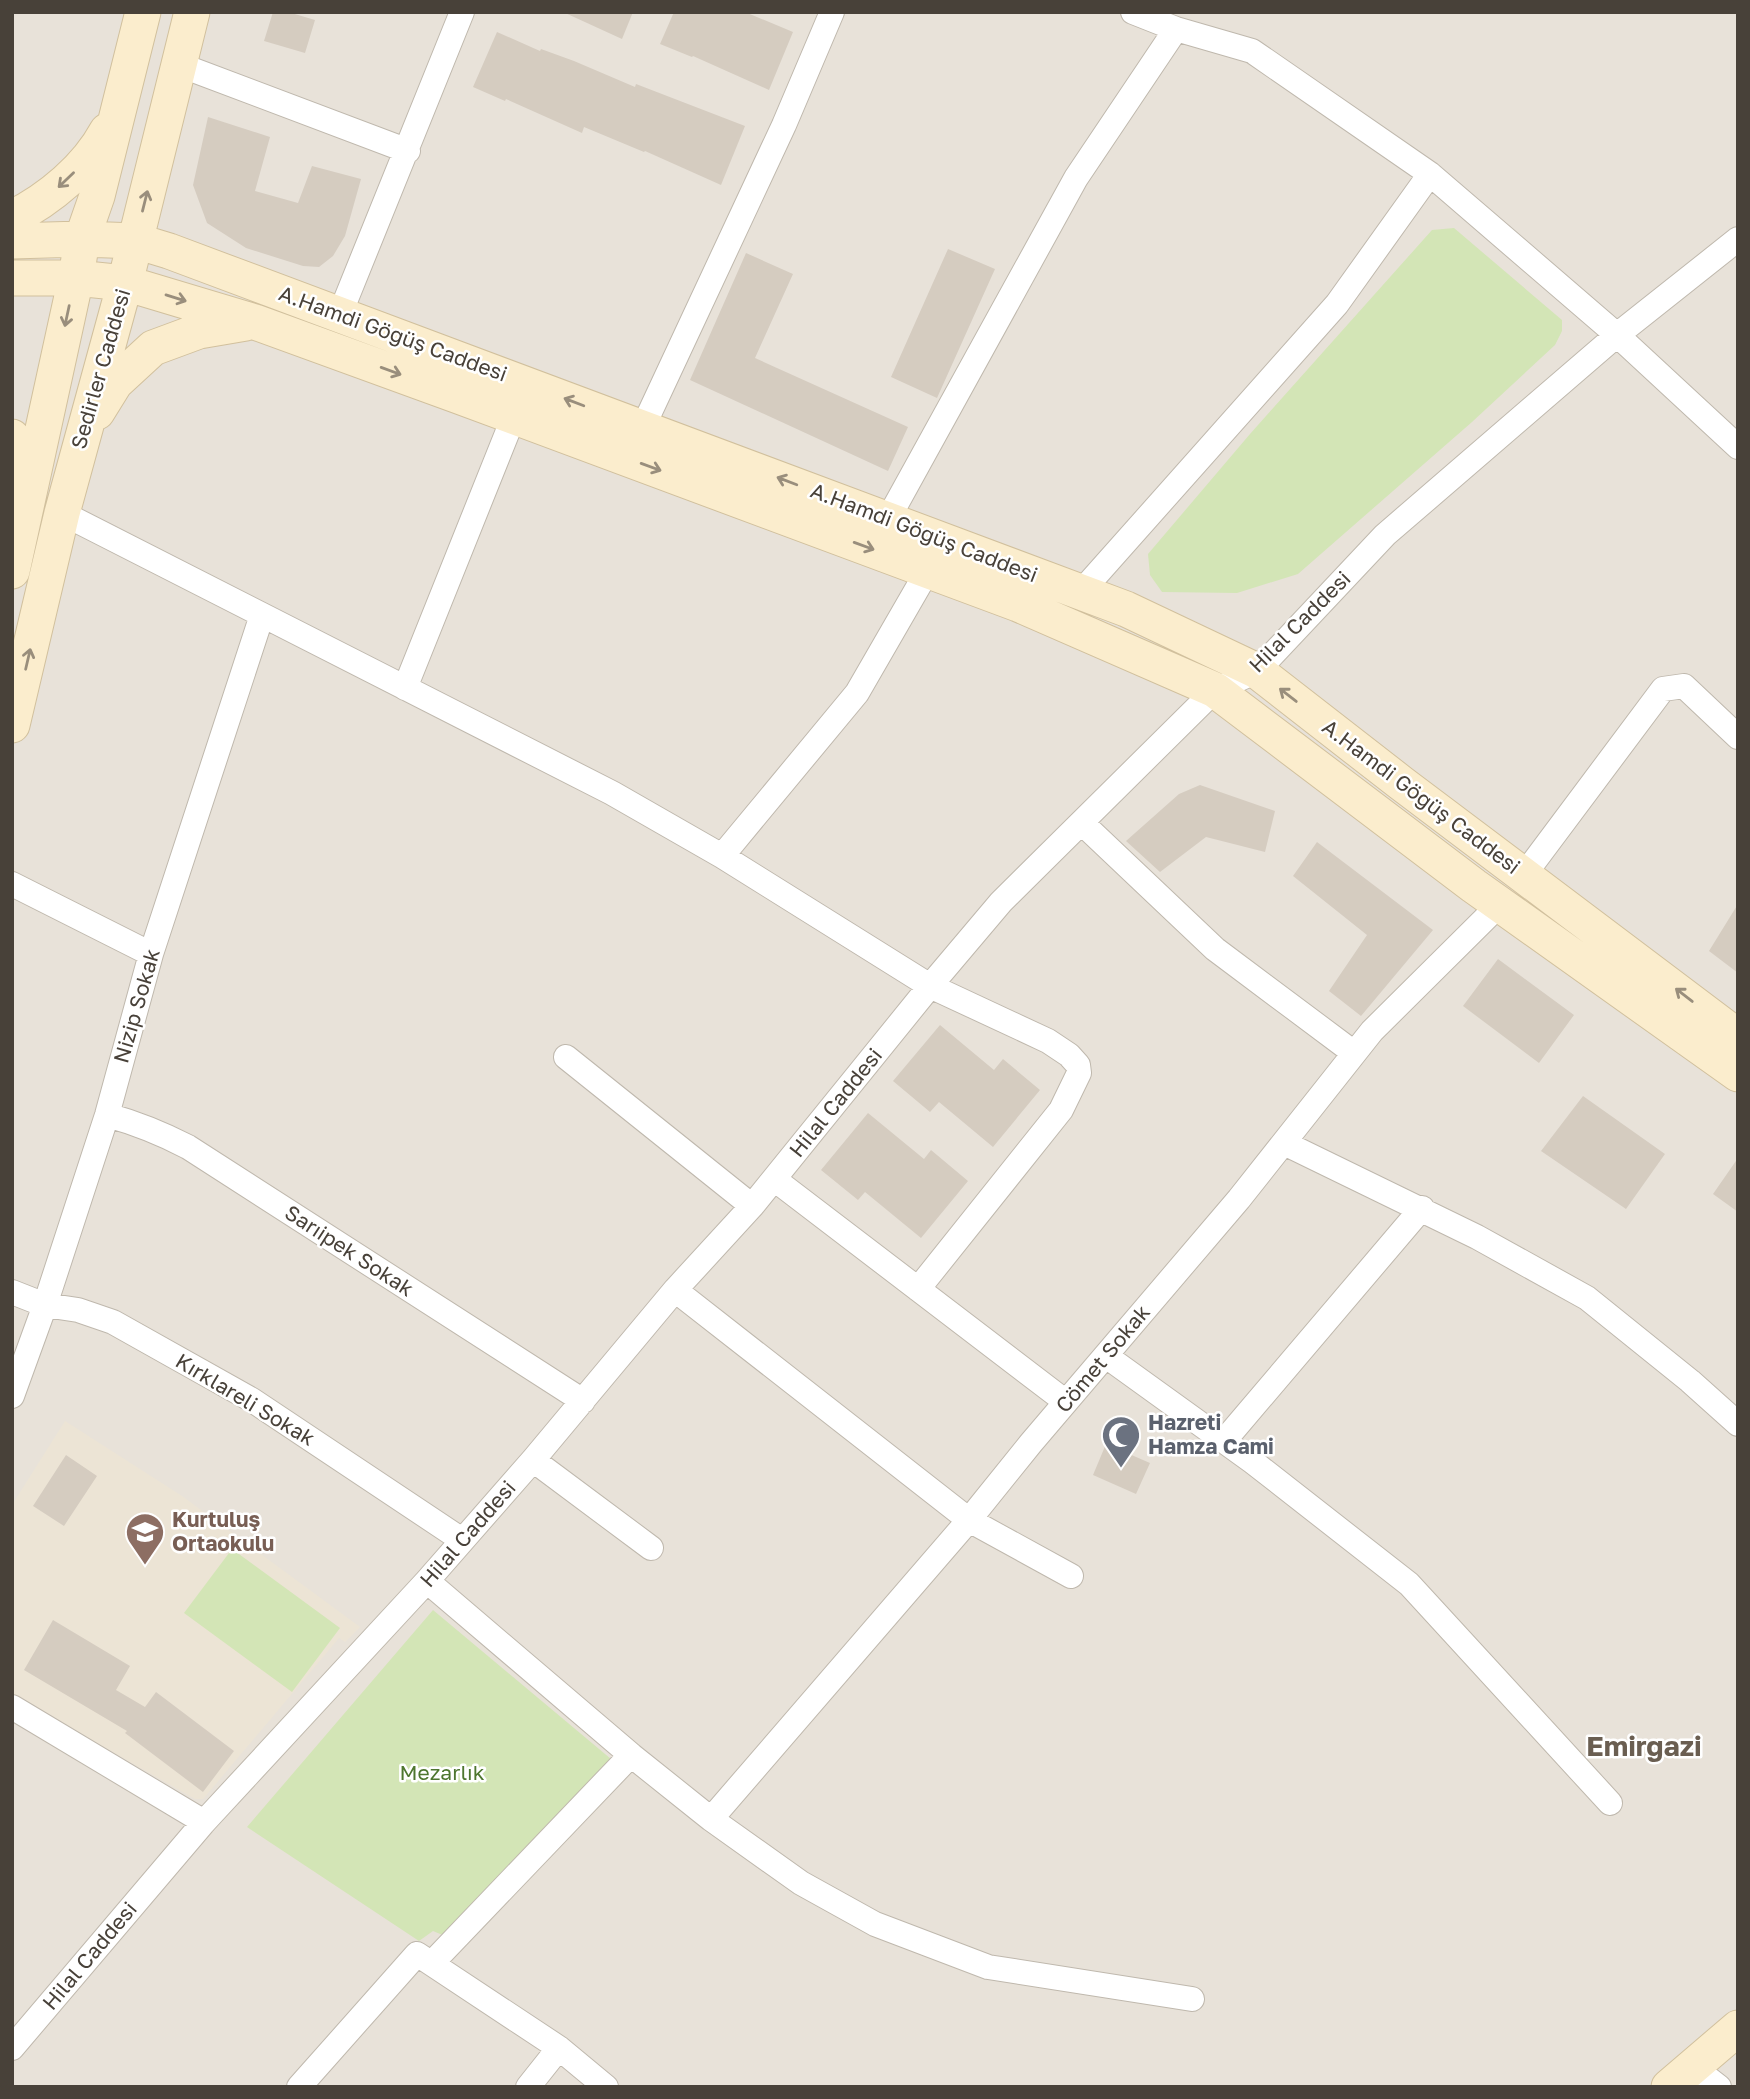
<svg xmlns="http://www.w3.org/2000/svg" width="1750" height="2099" viewBox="0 0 1750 2099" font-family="'Golos Text',sans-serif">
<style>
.residential{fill:#e8e2d9}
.education{fill:#ece4d5}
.green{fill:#d3e5b6}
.building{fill:#d5ccc0}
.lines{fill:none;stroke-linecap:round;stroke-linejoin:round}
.street-casing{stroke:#bfb8ad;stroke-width:26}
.secondary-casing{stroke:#d1c09d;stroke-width:37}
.street{stroke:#fff;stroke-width:24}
.secondary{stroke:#fbedcd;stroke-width:35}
.oneway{stroke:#998e7c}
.labels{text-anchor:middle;stroke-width:5;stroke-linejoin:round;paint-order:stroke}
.street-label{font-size:21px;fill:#484139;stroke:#fff}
.worship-label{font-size:21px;font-weight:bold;fill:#5b616d;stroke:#fff;text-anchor:start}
.education-label{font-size:21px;font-weight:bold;fill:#785e54;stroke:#fff;text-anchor:start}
.park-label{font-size:21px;fill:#4e762f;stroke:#fff}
.district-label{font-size:28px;font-weight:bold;fill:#6a5e51;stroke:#fff}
</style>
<rect width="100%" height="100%" fill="#f4f0ea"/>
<path class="residential" d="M12,12H1738V2087H12Z"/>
<path class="education" d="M65,1421L182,1496L360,1627L345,1642L339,1638L203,1799H195L12,1695V1505Z"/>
<path class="green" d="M1454,228L1562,320V331L1555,345L1472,422L1298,574L1237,593L1162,592L1150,575L1148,554L1250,434L1432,230Z
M232,1549L340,1628L292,1692L184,1613Z
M433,1610L611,1759L445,1936L433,1931L419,1941L247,1827Z"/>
<path class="building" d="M273,12H288L315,20L305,53L264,41Z
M563,12H633L622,39Z
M674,12H745L793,32L769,90L693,56L692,57L660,44Z
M497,32L540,51L541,49L574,61L635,87L636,84L745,126L721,185L645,151L644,152L584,127L582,133L506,99L505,101L473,87Z
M208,117L270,137L255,191L298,203L312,166L361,179L345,236L333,256L319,267L303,266L246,248L207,223L193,185Z
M948,249L995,269L937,398L891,377Z
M746,253L793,274L755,358L908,427L888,471L690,380Z
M1200,785L1275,811L1265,852L1206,837L1160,872L1126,841L1179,794Z
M1317,842L1433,930L1361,1016L1329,991L1367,935L1293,876Z
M1738,904V973L1709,951Z
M1498,959L1574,1015L1539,1063L1463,1006Z
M940,1025L994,1070L1003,1059L1040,1090L993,1147L939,1102L930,1112L893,1081Z
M1583,1096L1665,1154L1626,1209L1541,1151Z
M868,1113L924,1159L931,1150L968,1181L921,1238L865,1192L858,1200L821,1170Z
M1738,1158V1212L1713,1194Z
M1106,1444L1150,1463L1136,1494L1093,1475Z
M66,1455L97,1476L64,1526L33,1506Z
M53,1620L130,1666L116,1690L145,1707L156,1692L234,1751L203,1792L125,1733L127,1731L24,1670Z"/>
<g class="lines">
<g class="street-casing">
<path id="street" d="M1133,12L1176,29L1252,51L1430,174L1617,335L1738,447
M180,65L408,151
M340,314L462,12
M643,427L784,125L832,12
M62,513L612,793L722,856L930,986L1048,1041L1069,1055L1078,1065L1079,1073L1061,1110L918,1289
M888,519L1076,178L1176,29
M1081,592L1337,304L1430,174
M405,688L514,416
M1082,823L1215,949L1354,1053
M722,856L857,693L928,570
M1524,875L1663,689L1684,686L1738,737
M12,884L151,954
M566,1057L752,1206
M107,1115C136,1123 161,1133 188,1147L583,1401
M1284,1143L1477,1237L1587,1298L1690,1381L1738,1424
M774,1179L1066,1402
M675,1290L969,1520L1071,1576
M12,1292L45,1305L78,1310L113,1322L252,1400L462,1540
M1106,1356L1253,1462L1409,1584L1610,1803
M12,1396L45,1305L107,1115L151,954L262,615
M1224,1441L1422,1208
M533,1460L651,1548
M427,1581L631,1755
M12,1707L204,1822
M711,1819L969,1520L1031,1443L1239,1199L1372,1031L1500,904
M432,1963L631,1755L711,1819L801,1883L875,1924L988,1967L1192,1999
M12,2048L204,1822L427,1581L533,1460L675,1290L752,1206L930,986L1001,902L1215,690L1257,671L1385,535L1617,335L1738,239
M1692,2066L1719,2087
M299,2087L417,1954L559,2048L606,2087
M528,2087L559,2048"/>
</g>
<g class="secondary-casing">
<path id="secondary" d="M12,218C50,199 87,168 107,131
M12,241L82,239L136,241L169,251L1126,609L1257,671L1401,783L1738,1037
M12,278H76L125,283L255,322L456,395L1018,604L1215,690L1474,886L1738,1074
M97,412L115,383L153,348L199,331L246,323
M12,437L21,496
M12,571L76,278L82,239L97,196L143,12
M12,725L62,513L125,283L192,12
M1669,2087L1738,2028"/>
</g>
<use href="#street" class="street"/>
<use href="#secondary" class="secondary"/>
</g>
<defs><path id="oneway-shaft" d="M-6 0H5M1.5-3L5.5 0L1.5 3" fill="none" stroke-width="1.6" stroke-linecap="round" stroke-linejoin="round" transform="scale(1.75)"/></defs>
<g class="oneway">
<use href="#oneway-shaft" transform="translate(66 180) rotate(136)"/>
<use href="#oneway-shaft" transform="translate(145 201) rotate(-76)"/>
<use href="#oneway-shaft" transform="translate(176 298) rotate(17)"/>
<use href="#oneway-shaft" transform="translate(67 316) rotate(102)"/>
<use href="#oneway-shaft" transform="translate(391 371) rotate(20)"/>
<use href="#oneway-shaft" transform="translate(574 402) rotate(-159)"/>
<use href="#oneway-shaft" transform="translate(651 467) rotate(20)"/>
<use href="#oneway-shaft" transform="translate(787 481) rotate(-159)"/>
<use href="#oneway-shaft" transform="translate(864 546) rotate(20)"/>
<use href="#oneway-shaft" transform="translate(28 659) rotate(-77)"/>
<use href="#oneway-shaft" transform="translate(1288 695) rotate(-142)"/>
<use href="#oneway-shaft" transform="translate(1684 995) rotate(-142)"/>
</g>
<defs>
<g id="mosque-pin" transform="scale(2.0125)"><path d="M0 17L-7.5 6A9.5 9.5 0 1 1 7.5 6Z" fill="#6b7280" stroke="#fff"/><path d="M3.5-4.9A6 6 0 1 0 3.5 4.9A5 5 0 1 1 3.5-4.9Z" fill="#fff"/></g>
<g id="school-pin" transform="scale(2.0125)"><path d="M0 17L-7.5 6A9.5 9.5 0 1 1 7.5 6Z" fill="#8d6e63" stroke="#fff"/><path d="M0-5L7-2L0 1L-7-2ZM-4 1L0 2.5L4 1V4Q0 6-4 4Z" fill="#fff"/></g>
</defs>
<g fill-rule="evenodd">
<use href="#mosque-pin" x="1121" y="1435"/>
<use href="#school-pin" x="145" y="1532"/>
</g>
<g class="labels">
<g class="street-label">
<text transform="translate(393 334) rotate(20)" y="7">A.Hamdi Göğüş Caddesi</text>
<text transform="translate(101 369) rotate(-74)" y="7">Sedirler Caddesi</text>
<text transform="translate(924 533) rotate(21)" y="7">A.Hamdi Göğüş Caddesi</text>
<text transform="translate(1300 622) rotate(-45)" y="7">Hilal Caddesi</text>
<text transform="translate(1421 797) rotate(37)" y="7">A.Hamdi Göğüş Caddesi</text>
<text transform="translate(137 1006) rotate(-74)" y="7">Nizip Sokak</text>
<text transform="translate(836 1103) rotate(-51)" y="7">Hilal Caddesi</text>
<text transform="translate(349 1251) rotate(33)" y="7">Sarıipek Sokak</text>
<text transform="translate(1103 1359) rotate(-50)" y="7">Cömet Sokak</text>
<text transform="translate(245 1400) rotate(31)" y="7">Kırklareli Sokak</text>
<text transform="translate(468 1534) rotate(-49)" y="7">Hilal Caddesi</text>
<text transform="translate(90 1956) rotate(-50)" y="7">Hilal Caddesi</text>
</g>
<g class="worship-label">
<text x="1148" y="1430">Hazreti<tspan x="1148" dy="24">Hamza Cami</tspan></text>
</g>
<g class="education-label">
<text x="172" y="1527">Kurtuluş<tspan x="172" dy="24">Ortaokulu</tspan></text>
</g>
<g class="park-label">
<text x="442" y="1780">Mezarlık</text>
</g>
<g class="district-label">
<text x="1644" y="1756">Emirgazi</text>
</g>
</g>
<rect width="1750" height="2099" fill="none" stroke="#484139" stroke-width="28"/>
</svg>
